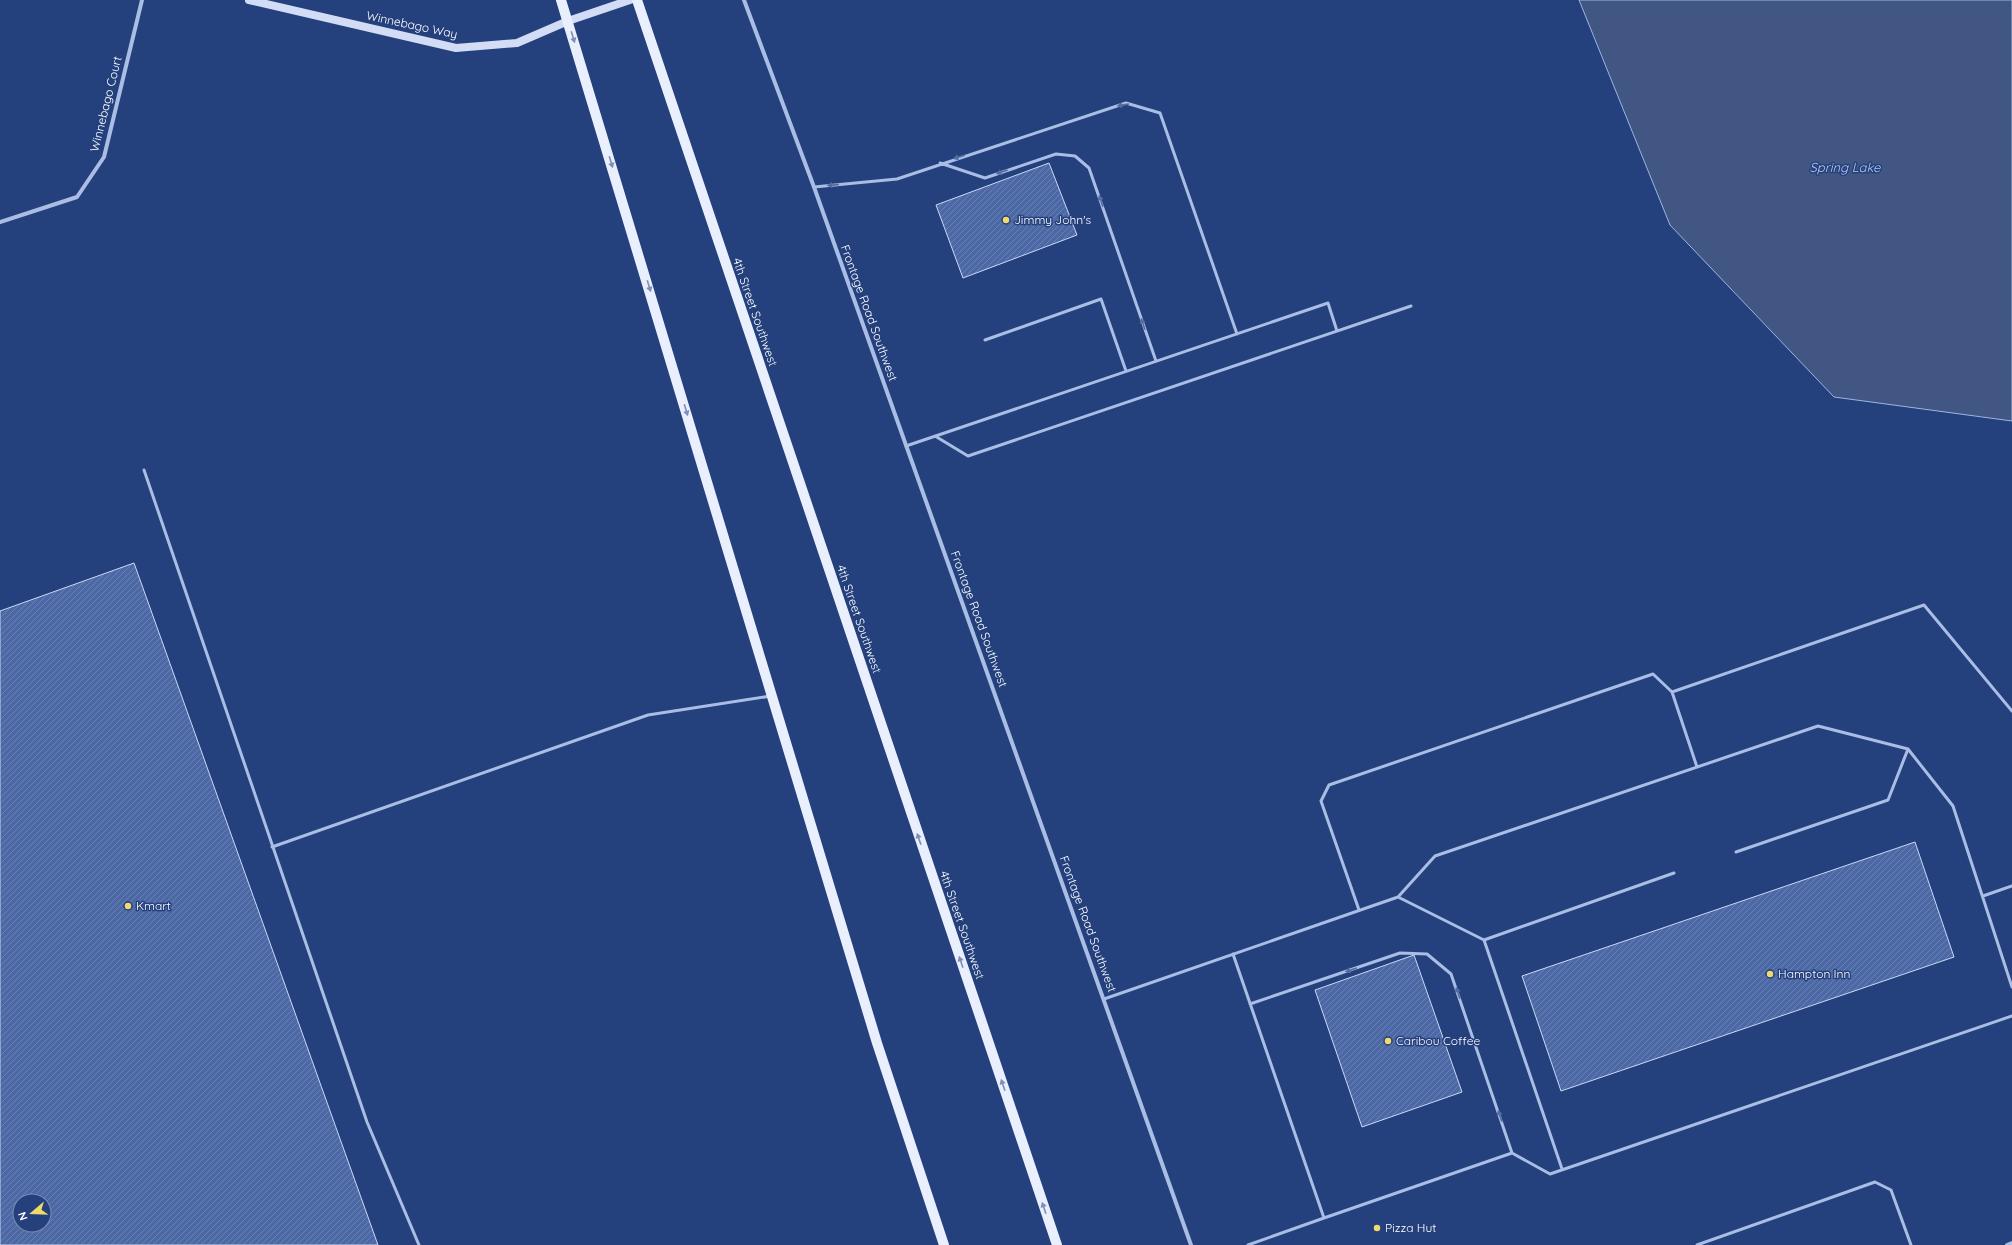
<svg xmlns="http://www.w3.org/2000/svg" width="2012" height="1245" viewBox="0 0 2012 1245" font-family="Quicksand,sans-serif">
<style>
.water{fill:#415682;stroke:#9db6e6}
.building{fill:url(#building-hatch);stroke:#ccd9f4;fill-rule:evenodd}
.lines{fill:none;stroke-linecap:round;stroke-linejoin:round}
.lane{stroke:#a9bde5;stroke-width:3}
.street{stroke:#a9bde5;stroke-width:4}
.secondary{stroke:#d2ddf5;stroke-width:8}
.primary{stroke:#e9effd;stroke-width:10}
.oneway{fill:#7d8fb7}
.oneway2{fill:#536ca1}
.poi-dot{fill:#f0da6c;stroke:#24407d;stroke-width:1.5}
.labels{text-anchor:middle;stroke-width:3;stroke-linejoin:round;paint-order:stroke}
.street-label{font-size:12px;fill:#fff;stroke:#24407d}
.poi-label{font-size:12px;fill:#fff;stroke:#24407d;text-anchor:start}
.water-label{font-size:13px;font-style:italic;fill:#b4c7ed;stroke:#24407d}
</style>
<defs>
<pattern id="building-hatch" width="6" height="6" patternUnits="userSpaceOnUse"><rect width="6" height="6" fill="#4c69a6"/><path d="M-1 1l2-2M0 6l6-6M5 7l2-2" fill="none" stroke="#6780b3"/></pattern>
</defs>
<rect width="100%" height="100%" fill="#24407d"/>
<path class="water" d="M1579,0H2012V421L1834,397L1670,225Z"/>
<path class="building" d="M1049,163L1077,235L963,278L936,205Z
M134,563L378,1245H0V611ZM20,1201H44V1225H20Z
M1915,842L1954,957L1561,1091L1522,976Z
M1414,955L1462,1092L1362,1127L1315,990Z"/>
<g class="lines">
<path class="lane" d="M940,163L985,178L1056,154L1075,156L1089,168L1156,361
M814,187L897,179L1126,103L1160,113L1237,334
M985,340L1101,299L1126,371
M935,436L968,456L1411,306
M906,446L1328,303L1337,331
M144,470L367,1122L419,1245
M1672,692L1924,605L2012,711
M272,847L648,715L771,696
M1736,852L1888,800L1908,749
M1983,896L2012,886
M1398,897L1484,940L1562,1169
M1359,910L1321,801L1329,785L1653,674L1672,692L1697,767
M1484,940L1674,873
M1233,954L1324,1218L1248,1245
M1104,999L1398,897L1435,856L1818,726L1908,749L1953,806L2012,987
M1250,1004L1400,953L1427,954L1451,974L1512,1153L1550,1174L2012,1016
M1324,1218L1512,1153
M1697,1245L1875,1182L1891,1190L1911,1245"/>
<path class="street" d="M744,0L814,187L1191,1245
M0,222L77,197L104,157L142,0
M2007,1245L2012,1243"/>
<path class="secondary" d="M249,0L456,48L517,43L568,21L630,0"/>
<path class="primary" d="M561,0L877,1043L944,1245
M637,0L1057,1245"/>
</g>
<defs><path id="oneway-solid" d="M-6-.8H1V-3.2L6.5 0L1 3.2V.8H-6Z"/></defs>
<g class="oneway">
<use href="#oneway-solid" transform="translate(573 37) rotate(73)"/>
<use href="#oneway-solid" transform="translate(611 162) rotate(73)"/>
<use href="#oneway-solid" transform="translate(649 286) rotate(73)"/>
<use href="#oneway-solid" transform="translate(686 410) rotate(73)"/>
<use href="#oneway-solid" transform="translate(919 839) rotate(-109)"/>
<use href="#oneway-solid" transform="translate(961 962) rotate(-109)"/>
<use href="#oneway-solid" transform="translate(1003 1085) rotate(-109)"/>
<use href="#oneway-solid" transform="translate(1044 1208) rotate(-109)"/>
</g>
<g class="oneway2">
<use href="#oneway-solid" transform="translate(1123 105) rotate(171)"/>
<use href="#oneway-solid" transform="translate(959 157) rotate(162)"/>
<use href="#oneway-solid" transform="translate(1002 172) rotate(161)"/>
<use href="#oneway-solid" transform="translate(833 185) rotate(175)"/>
<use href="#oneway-solid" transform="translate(1101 201) rotate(-109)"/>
<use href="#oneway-solid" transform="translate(1143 324) rotate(-109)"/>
<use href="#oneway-solid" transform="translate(1351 970) rotate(161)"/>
<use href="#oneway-solid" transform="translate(1458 993) rotate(-109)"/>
<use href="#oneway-solid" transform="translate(1500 1116) rotate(-109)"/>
</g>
<g class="poi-dot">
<circle cx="1006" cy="220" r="4"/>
<circle cx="128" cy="906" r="4"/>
<circle cx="1770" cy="974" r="4"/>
<circle cx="1388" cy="1041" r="4"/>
<circle cx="1377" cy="1228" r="4"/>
</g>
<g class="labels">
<g class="street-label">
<text transform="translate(412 25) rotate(12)" y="4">Winnebago Way</text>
<text transform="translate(106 104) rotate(-76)" y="4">Winnebago Court</text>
<text transform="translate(755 312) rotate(71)" y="4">4th Street Southwest</text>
<text transform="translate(869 313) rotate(70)" y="4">Frontage Road Southwest</text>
<text transform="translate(859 619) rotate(71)" y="4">4th Street Southwest</text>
<text transform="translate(979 619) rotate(70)" y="4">Frontage Road Southwest</text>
<text transform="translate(1088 924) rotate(70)" y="4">Frontage Road Southwest</text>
<text transform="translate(962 925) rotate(71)" y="4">4th Street Southwest</text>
</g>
<g class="poi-label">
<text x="1014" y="224">Jimmy John's</text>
<text x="136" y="910">Kmart</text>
<text x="1778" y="978">Hampton Inn</text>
<text x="1396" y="1045">Caribou Coffee</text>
<text x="1385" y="1232">Pizza Hut</text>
</g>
<g class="water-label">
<text x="1845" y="172">Spring Lake</text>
</g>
</g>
<g transform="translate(32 1213) rotate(251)"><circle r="19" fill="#24407d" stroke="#7c8cb1"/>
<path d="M0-3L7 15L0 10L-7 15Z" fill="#f0da6c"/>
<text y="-6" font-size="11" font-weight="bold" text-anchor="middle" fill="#ffffff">N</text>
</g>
</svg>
